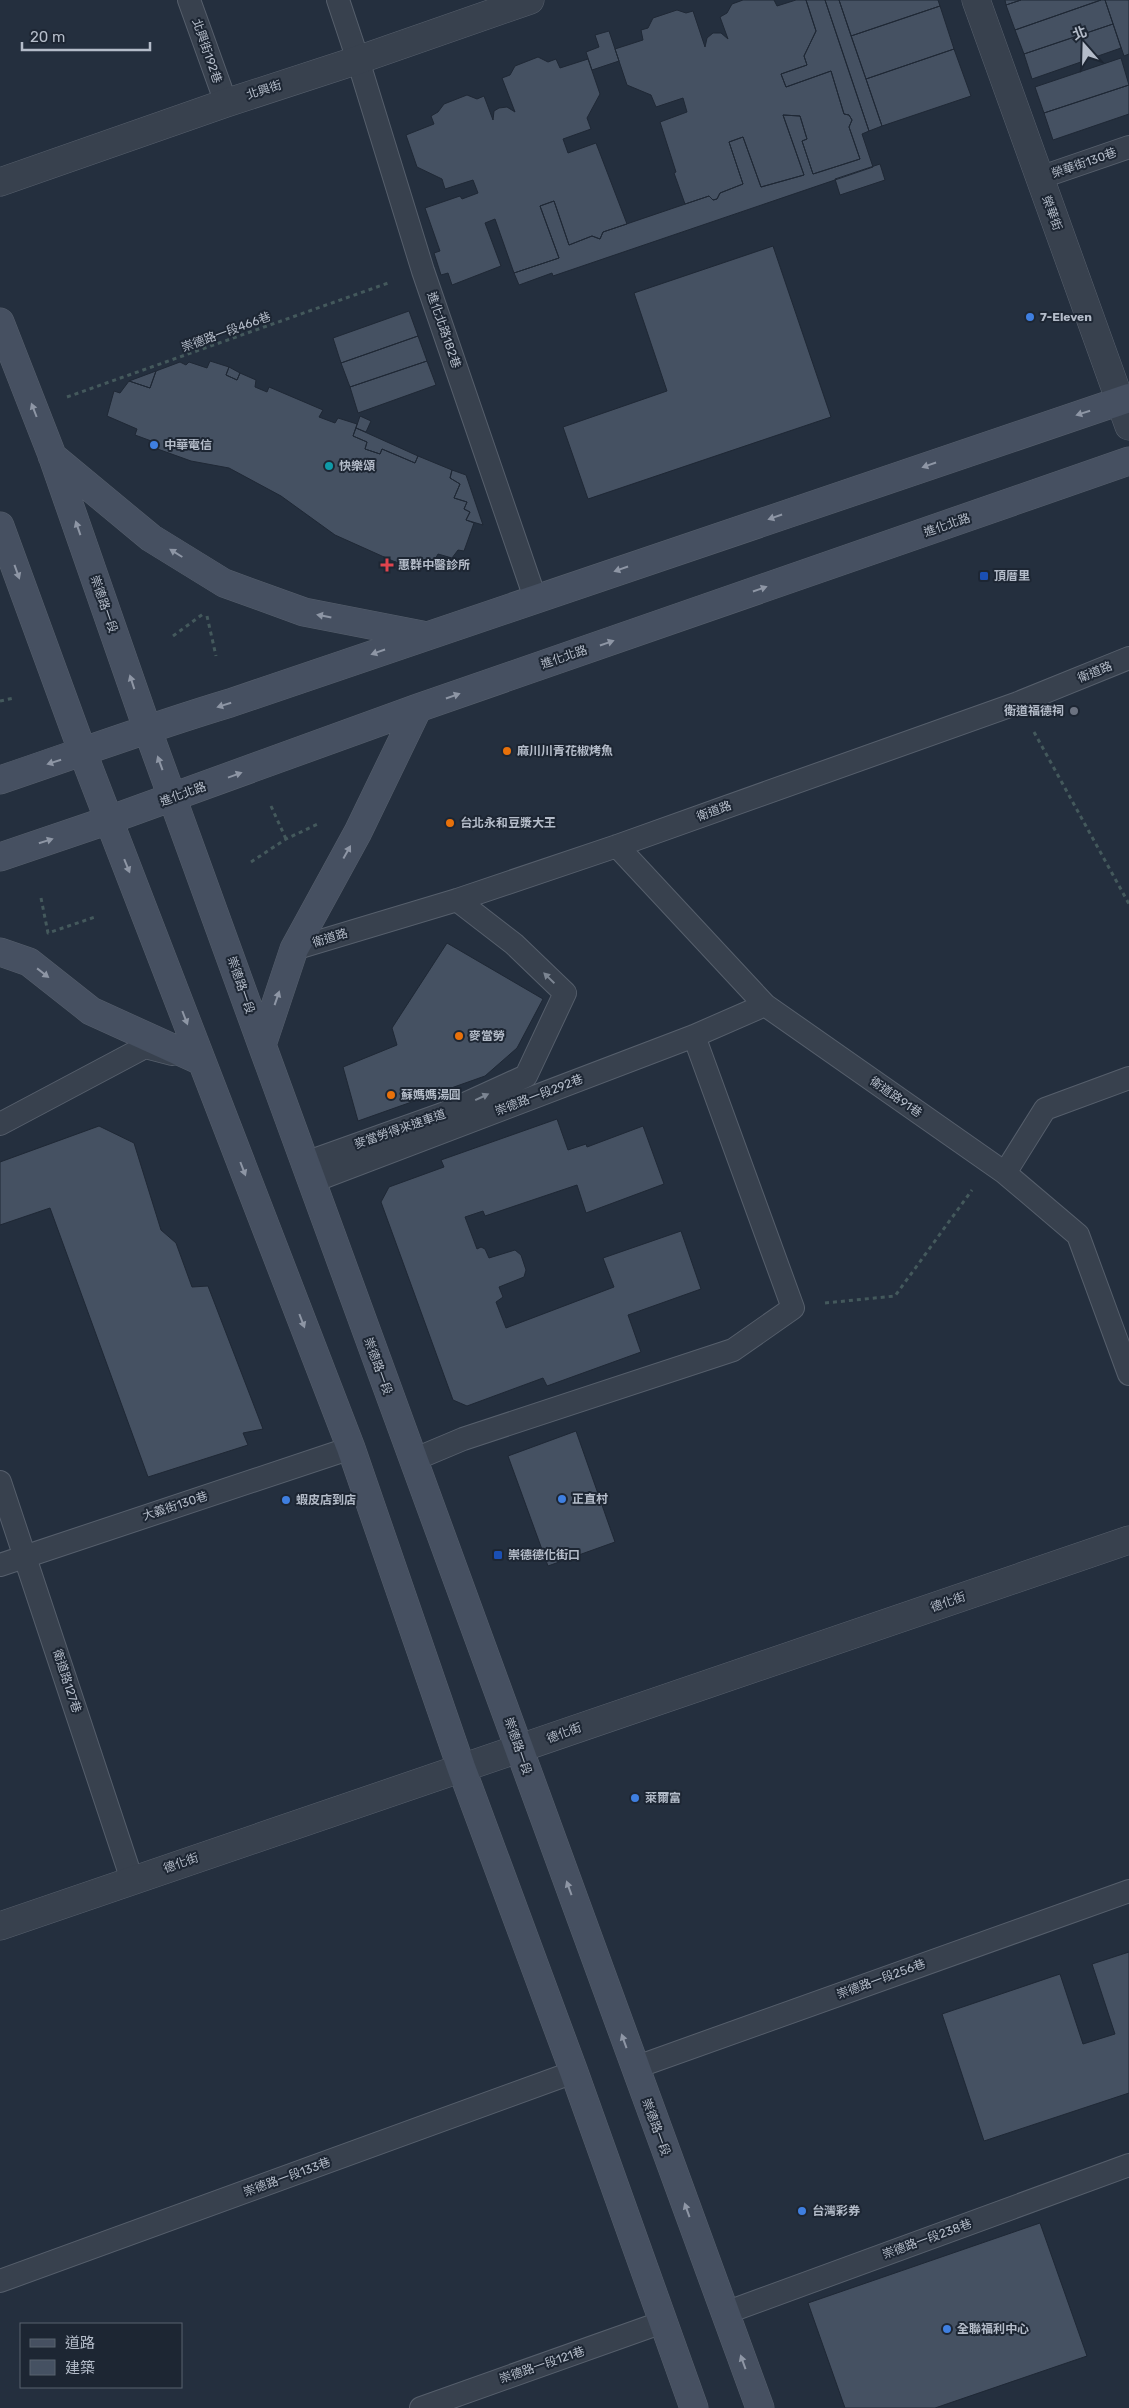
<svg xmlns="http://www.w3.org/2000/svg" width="1129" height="2408" viewBox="0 0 1129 2408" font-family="Rubik,'Noto Sans TC',sans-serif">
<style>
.building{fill:#455162;stroke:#1f2835}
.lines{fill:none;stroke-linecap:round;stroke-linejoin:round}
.service-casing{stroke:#565f6c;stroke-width:24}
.minor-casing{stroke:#565f6c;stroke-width:29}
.secondary-casing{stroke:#565f6c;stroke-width:29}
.path{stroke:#44595c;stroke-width:3;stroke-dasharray:4 4;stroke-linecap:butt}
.service{stroke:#38414e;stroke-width:22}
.minor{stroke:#38414e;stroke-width:28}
.secondary{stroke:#465061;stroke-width:28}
.oneway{fill:#8e96a5}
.oneway2{fill:#7c8592}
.shop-dot{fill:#3f7fe0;stroke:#1d2633;stroke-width:2}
.culture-dot{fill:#0f9aa8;stroke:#1d2633;stroke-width:2}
.health-dot{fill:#e0444e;stroke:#1d2633;stroke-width:2}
.transit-dot{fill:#1a4fb4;stroke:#1d2633;stroke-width:2}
.worship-dot{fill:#6b7280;stroke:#1d2633;stroke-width:2}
.food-dot{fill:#e8710a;stroke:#1d2633;stroke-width:2}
.labels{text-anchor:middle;stroke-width:4;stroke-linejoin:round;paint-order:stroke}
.street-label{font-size:12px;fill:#b4bcc9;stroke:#1d2633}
.poi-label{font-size:12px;font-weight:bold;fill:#b4bcc9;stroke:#1d2633;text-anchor:start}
</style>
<rect width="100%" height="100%" fill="#242f3e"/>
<path class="building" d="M743,0H774L777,6L796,0H806L816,31L804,56L807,65L781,74L786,87L831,71L844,114L849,115L852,120L849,127L860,159L813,174L802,141L807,139L800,116L783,115L804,175L761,187L743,137L729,142L743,184L720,193L717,199L713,200L709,196L685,204L674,173L676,172L660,122L687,112L683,98L656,107L651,95L627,85L615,49L643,40L641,30L648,28L653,18L677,10L686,13L693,11L705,47L707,38L713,33H721L728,39L720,17L727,13L732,4Z
M806,0H825L869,131L862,134L873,167L553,276L552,273L519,285L514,273L559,258L540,206L554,201L569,245L592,236L600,239L603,232L709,196L713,200L717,199L720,193L743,184L729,142L743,137L761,187L804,175L783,115L800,116L807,139L802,141L813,174L860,159L849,127L852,120L849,115L844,114L831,71L786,87L781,74L807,65L804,56L816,31Z
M825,0H839L882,126L869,131Z
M839,0H938L940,6L851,36Z
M1005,0H1021L1006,5Z
M1021,0H1101L1015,30L1006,5Z
M1101,0H1105L1113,24L1024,54L1015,30Z
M1105,0H1129V54L1124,56Z
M940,6L954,49L866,79L851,36Z
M1113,24L1121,48L1032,79L1024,54Z
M609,31L619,61L592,70L586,52L599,47L595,35Z
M954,49L971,96L882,126L866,79Z
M538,57L548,62L556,59L560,68L588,59L600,94L587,118L591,129L563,139L568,153L596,143L627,224L603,232L600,239L592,236L569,245L554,201L540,206L559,258L514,273L495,219L485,223L501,266L452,285L448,273L441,275L434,253L440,251L425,208L460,196L462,199L478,193L473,180L445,189L442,179L417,167L406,135L434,124L431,116L438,112L444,104L467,95L477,99L484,96L493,120L494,111L499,108L507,107L515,112L502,78L510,75L515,66Z
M1121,58L1129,85L1044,113L1035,87Z
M1129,85V114L1053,140L1044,113Z
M880,164L885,180L840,195L835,179Z
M773,246L831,417L588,499L563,427L667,391L634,293Z
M409,311L418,336L341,363L333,338Z
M418,336L427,361L350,387L341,363Z
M210,361L229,367L226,375L237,380L240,373L256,380L255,387L267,392L269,387L323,410L319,417L335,423L338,418L357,424L353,436L367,442L365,449L380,454L382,449L415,463L418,456L452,470L450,478L460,484L454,498L467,502L464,509L470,512L466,520L474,523L464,551L458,550L452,558L438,554L432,565L408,566L393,561L335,535L281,496L229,468L191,461L152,447L154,442L135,435L137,429L107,416L114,391L120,393L129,381L150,388L156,371L180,362L186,365L189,362L207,368Z
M427,361L436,385L358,413L350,387Z
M229,367L240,373L237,380L226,375Z
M156,371L150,388L129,381Z
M360,416L371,421L366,432L356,428Z
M356,428L418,456L415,463L382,449L380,454L365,449L367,442L353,436Z
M452,470L466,475L483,525L466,520L470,512L464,509L467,502L454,498L460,484L450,478Z
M447,943L543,999L517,1048L485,1076L358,1121L343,1067L397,1045L392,1028Z
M557,1119L568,1150L586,1144L587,1147L643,1126L664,1184L586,1213L577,1185L485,1216L483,1211L465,1217L477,1249L481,1247L485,1249L489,1258L515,1250L521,1255L526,1270L524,1277L499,1287L503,1297L496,1302L506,1328L614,1287L603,1258L681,1231L701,1289L628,1315L641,1352L547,1386L543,1378L467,1406L453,1400L381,1202L389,1187L444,1167L441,1160Z
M99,1126L134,1143L161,1230L176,1243L192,1287L208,1286L263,1429L243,1433L248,1445L148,1477L50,1208L0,1225V1162Z
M576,1431L615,1542L548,1566L508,1456Z
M1129,1952V2093L984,2141L942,2014L1060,1974L1083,2044L1115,2034L1092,1964Z
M1040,2223L1087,2356L935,2408H845L808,2303Z"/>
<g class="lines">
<g class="service-casing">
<path id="service" d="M189,0L226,103
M338,0L358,60L423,271L535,598
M1039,178L1129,147
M617,846L765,1005L1005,1173L1078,1235L1129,1374
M294,949L457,900L617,846L1018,703L1129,658
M0,1124L145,1047L172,1054
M305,1163L445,1113L526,1076L565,993L514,944L457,900
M1005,1173L1045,1109L1129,1078
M311,1182L694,1036L765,1005
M413,1460L463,1439L733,1350L793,1308L694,1036
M0,1482L132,1880
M0,1565L351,1448
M634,2068L1129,1891
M0,2281L574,2072
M725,2313L1129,2165
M421,2408L663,2322"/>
</g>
<g class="minor-casing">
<path id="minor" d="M976,0L1129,426
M0,182L226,103L358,60L530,0
M0,1926L1129,1540"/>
</g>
<g class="secondary-casing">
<path id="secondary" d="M0,322L52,455L147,728L262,1045L760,2408
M52,456L151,538L224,583L304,612L422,635
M0,526L83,753L351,1448L461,1767L574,2072L694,2408
M0,780C77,754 153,726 230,703L1129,398
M0,857L109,820L418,708L1129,461
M0,952L29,962L91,1011L201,1061
M262,1045L294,949L358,832L418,708"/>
</g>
<path class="path" d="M67,397L391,282
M207,616L216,656
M173,636L203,614
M0,701L14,698
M1034,732L1129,904
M271,806L286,839
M251,862L286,839L320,823
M41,898L48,933L95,917
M825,1303L895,1296L972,1190"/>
<use href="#service" class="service"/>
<use href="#minor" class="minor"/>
<use href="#secondary" class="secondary"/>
</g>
<defs><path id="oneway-solid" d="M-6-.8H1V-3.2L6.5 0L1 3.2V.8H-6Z" transform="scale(1.25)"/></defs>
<g class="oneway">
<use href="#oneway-solid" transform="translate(34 410) rotate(-111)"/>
<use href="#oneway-solid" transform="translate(1083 413) rotate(162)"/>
<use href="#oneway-solid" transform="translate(929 465) rotate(161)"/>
<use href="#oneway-solid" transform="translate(775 517) rotate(161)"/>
<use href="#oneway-solid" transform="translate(78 528) rotate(-109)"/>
<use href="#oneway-solid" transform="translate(176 553) rotate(-148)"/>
<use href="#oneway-solid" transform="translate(621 569) rotate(161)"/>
<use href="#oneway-solid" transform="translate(17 572) rotate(70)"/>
<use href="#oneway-solid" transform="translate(760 589) rotate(-19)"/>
<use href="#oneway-solid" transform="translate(324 616) rotate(-169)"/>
<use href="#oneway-solid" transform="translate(607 643) rotate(-19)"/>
<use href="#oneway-solid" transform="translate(378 652) rotate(161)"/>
<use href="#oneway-solid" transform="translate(132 682) rotate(-108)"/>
<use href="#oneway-solid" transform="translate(453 696) rotate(-19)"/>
<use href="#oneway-solid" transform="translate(224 705) rotate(163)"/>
<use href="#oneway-solid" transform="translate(54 762) rotate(162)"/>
<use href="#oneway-solid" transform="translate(160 763) rotate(-110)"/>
<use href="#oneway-solid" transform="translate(235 775) rotate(-20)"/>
<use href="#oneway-solid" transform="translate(46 841) rotate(-18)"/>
<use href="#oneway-solid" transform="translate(347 852) rotate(-61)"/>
<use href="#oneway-solid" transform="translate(127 866) rotate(68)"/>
<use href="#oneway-solid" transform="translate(43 973) rotate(38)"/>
<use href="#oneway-solid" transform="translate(277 998) rotate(-71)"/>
<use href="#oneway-solid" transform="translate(185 1018) rotate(69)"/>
<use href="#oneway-solid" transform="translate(243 1169) rotate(69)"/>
<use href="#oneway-solid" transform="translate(302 1321) rotate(69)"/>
<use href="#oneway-solid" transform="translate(569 1888) rotate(-110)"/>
<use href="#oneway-solid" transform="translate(624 2041) rotate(-110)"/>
<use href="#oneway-solid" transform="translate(687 2210) rotate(-110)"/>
<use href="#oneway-solid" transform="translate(743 2362) rotate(-110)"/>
</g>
<g class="oneway2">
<use href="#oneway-solid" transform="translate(549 978) rotate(-136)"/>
<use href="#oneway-solid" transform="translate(482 1097) rotate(-25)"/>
</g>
<g class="shop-dot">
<circle cx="1030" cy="317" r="5"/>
<circle cx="154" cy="445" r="5"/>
<circle cx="562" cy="1499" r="5"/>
<circle cx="286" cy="1500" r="5"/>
<circle cx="635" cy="1798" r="5"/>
<circle cx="802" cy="2211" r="5"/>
<circle cx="947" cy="2329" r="5"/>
</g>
<circle class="culture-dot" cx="329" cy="466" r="5"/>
<path class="health-dot" d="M384.5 557.5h5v5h5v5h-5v5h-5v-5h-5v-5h5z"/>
<g class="transit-dot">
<rect x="979" y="571" width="10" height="10" rx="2.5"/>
<rect x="493" y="1550" width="10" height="10" rx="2.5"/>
</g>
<circle class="worship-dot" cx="1074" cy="711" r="5"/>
<g class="food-dot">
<circle cx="507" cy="751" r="5"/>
<circle cx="450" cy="823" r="5"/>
<circle cx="459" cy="1036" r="5"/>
<circle cx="391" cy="1095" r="5"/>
</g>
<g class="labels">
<g class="street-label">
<text transform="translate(207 51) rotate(71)" y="4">北興街192巷</text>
<text transform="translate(264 90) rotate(-18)" y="4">北興街</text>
<text transform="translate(1084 163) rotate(-19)" y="4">榮華街130巷</text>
<text transform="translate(1052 213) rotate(70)" y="4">榮華街</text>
<text transform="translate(444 330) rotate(71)" y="4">進化北路182巷</text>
<text transform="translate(226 332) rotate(-20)" y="4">崇德路一段466巷</text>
<text transform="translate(947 525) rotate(-19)" y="4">進化北路</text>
<text transform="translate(104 604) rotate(71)" y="4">崇德路一段</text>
<text transform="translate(564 657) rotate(-19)" y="4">進化北路</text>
<text transform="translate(1095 672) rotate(-22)" y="4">衛道路</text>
<text transform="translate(183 794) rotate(-20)" y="4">進化北路</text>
<text transform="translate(714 811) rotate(-20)" y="4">衛道路</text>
<text transform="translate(330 938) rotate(-17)" y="4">衛道路</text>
<text transform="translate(241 985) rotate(71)" y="4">崇德路一段</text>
<text transform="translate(539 1095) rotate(-21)" y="4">崇德路一段292巷</text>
<text transform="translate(896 1097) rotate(35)" y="4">衛道路91巷</text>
<text transform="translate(400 1129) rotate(-19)" y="4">麥當勞得來速車道</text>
<text transform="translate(378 1366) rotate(70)" y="4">崇德路一段</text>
<text transform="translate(175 1506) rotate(-18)" y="4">大義街130巷</text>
<text transform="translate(948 1602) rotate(-19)" y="4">德化街</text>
<text transform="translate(67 1681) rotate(72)" y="4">衛道路127巷</text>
<text transform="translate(564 1733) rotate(-20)" y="4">德化街</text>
<text transform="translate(518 1746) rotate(71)" y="4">崇德路一段</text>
<text transform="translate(181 1863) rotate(-19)" y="4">德化街</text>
<text transform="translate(881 1979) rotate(-20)" y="4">崇德路一段256巷</text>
<text transform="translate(656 2127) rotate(70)" y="4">崇德路一段</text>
<text transform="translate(287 2177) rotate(-20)" y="4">崇德路一段133巷</text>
<text transform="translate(927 2239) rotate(-20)" y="4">崇德路一段238巷</text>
<text transform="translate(542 2365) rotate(-19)" y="4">崇德路一段121巷</text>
</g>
<g class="poi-label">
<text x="1040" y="321">7-Eleven</text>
<text x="164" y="449">中華電信</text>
<text x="339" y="470">快樂頌</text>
<text x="398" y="569">惠群中醫診所</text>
<text x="994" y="580">頂厝里</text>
<text x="1064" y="715" text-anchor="end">衛道福德祠</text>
<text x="517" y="755">麻川川青花椒烤魚</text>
<text x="460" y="827">台北永和豆漿大王</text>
<text x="469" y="1040">麥當勞</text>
<text x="401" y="1099">蘇媽媽湯圓</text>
<text x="572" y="1503">正直村</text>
<text x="296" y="1504">蝦皮店到店</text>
<text x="508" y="1559">崇德德化街口</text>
<text x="645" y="1802">萊爾富</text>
<text x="812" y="2215">台灣彩券</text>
<text x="957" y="2333">全聯福利中心</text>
</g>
</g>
<rect x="20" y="2323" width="162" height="65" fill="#1d2633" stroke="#59626f"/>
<rect x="30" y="2339" width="25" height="8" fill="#465061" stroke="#59626f"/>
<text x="65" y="2348" font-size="15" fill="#b4bcc9">道路</text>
<rect x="30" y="2360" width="25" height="15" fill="#455162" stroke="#59626f"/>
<text x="65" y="2373" font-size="15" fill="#b4bcc9">建築</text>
<g transform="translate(1084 45) rotate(340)" stroke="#1d2633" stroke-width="4" paint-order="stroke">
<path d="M0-4L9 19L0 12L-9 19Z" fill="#b4bcc9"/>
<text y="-8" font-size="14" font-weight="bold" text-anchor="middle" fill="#b4bcc9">北</text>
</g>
<path d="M22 42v8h128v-8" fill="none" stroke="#b4bcc9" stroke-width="2.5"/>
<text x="30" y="42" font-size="15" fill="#b4bcc9" stroke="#1d2633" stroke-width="4" paint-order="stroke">20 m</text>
</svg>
